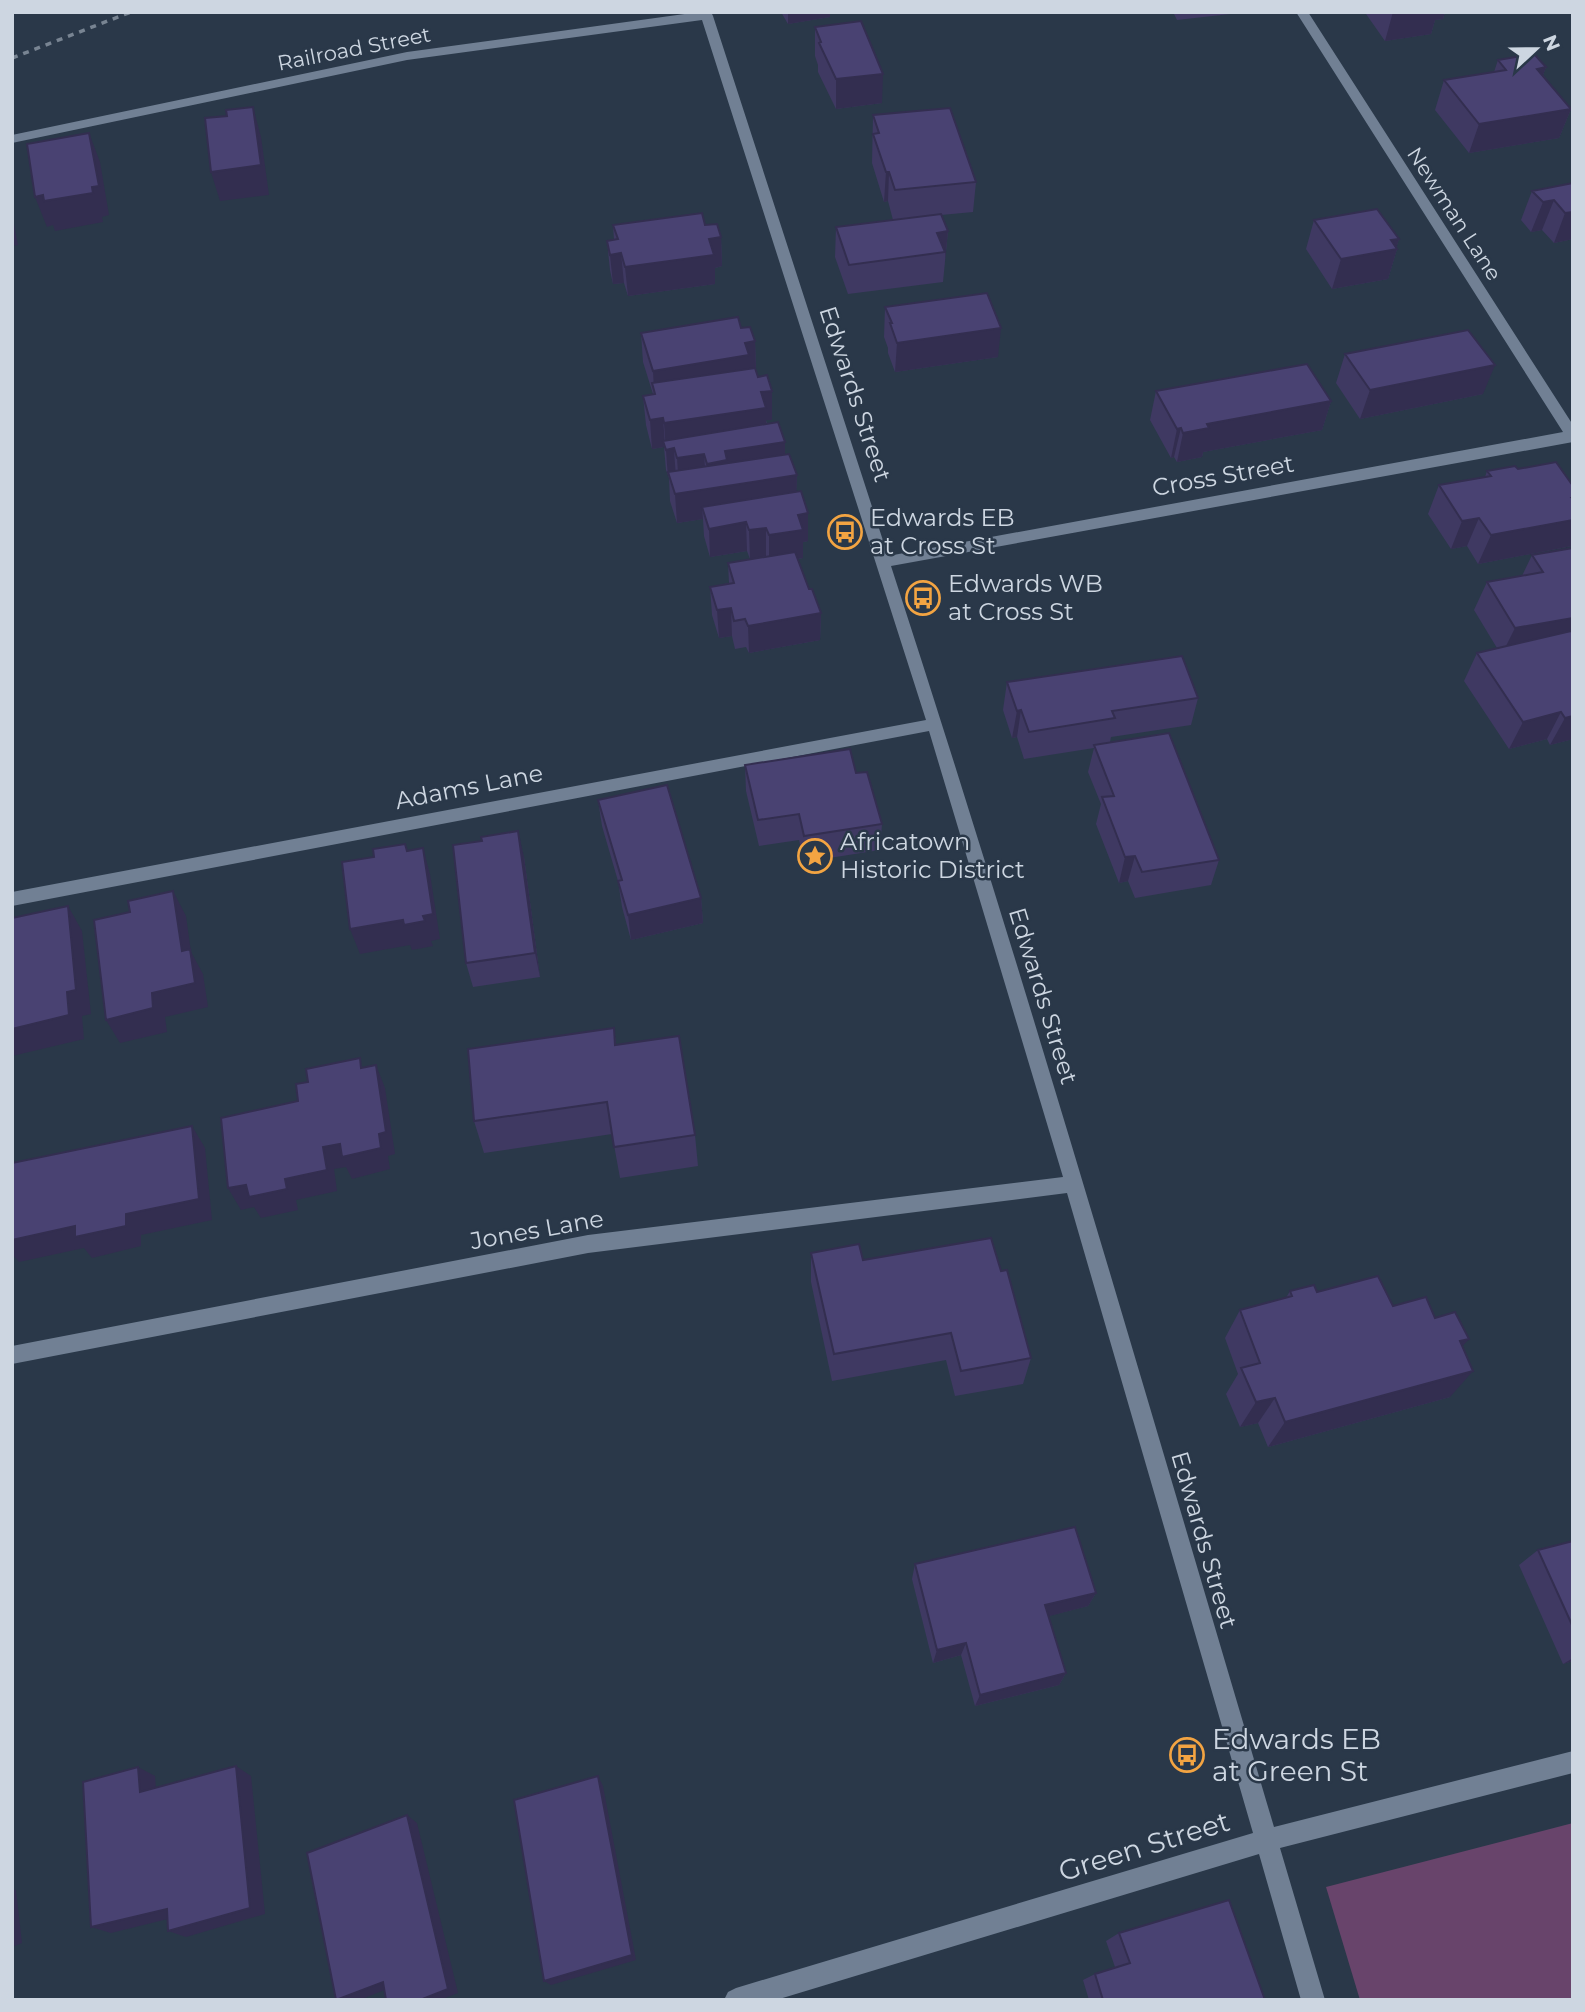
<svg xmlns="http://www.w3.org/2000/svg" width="1585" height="2012" viewBox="0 0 1585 2012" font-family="Montserrat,sans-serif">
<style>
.green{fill:#68446b}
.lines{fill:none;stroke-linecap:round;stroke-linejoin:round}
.minor{fill:#718094;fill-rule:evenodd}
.rail{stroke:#788492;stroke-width:3.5;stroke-dasharray:6 6;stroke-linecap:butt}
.wall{fill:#3f3962}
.shaded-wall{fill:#332e50}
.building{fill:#494272;stroke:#332e50;stroke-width:2}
.labels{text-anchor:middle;stroke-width:5;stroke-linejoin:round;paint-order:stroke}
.far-street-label{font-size:21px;fill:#cdd6e1;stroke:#2a3849}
.street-label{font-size:24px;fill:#cdd6e1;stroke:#2a3849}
.poi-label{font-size:24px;fill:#cdd6e1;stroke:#2a3849;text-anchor:start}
.near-poi-label{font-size:28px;fill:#cdd6e1;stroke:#2a3849;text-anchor:start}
.near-street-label{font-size:28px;fill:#cdd6e1;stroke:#2a3849}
</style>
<rect width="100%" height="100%" fill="#2a3849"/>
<path class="green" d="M1573,1823V2000H1360L1326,1887Z"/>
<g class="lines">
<path class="minor" d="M699,12H711L713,16L888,556L1563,432L1296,12H1308L1573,425V442L891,566C1027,983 1149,1406 1274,1827L1573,1751V1773L1280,1848L1325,2000H1301L1259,1854L776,2000H724L728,1992L736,1988L1253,1833L1067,1193L588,1253L12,1364V1346L588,1235L1063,1177L929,731L12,906V892L926,720L702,20L407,60L12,143V135L407,52Z"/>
<path class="rail" d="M12,58L131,12"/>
</g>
<path class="wall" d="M781,12H830V17L788,24Z
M1173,12H1248L1177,20Z
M1367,12H1445L1443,19L1435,20L1431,34L1385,41L1366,14Z
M815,27L882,103L836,109L818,72V65L815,56Z
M1498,60L1546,67L1543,75L1571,109L1559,138L1469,153L1435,110L1444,80L1494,72Z
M873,115L976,182L973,212L941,215L948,231L943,282L848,294L835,257L836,227L893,220L888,201L884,202L872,163Z
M1573,183V239L1554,243L1542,230L1531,232L1521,220L1532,191Z
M1314,220L1399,239L1396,248L1397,249L1388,279L1332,289L1306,249Z
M613,225H705L721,237L722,266L715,268V284L628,296L624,283L613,284L610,270L607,241L614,240Z
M885,307L998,357L895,372L888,353V348L884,337Z
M741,328L755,341L756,370L758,377L772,391V420H766L767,424L797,475L796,492L808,541L803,542V558L798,559L809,589L821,613L820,640L749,653L746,647L735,649L732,636L719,638L712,615L710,587L729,583L728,563L767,557L750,559L747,551L710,557L704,536L703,519L677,523L670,501L669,478L666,470L664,447L652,449L646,425L643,396L653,394L643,362L641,333Z
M1345,354L1483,394L1360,419L1336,383Z
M1156,391L1331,401L1322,430L1203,452L1202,457L1177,462L1174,457L1171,458L1150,420Z
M1487,471L1572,546L1478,564L1467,546L1451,549L1428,514L1439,485L1485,477Z
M1573,548V739L1550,745L1547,739L1509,749L1464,681L1477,653L1497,648L1474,610L1487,582L1522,576L1532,555Z
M1007,682L1198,698L1191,725L1111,737L1110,742L1219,860L1211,885L1135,898L1128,881L1119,883L1096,824L1101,804L1088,772L1094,748L1024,759L1017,737L1012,738L1003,710Z
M745,765L856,773L882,824L880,850L804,862L799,840L759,846L746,791Z
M598,800L701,898L703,923L631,940L622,907L618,881L602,826Z
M482,841L524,857L540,977L473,987L466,963Z
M614,1028L616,1045L695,1135L698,1166L620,1178L612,1134L484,1153L474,1121Z
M811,1253L863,1260L1001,1271L1031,1358L1023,1384L955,1396L946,1360L832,1381L811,1282Z
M1290,1291L1317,1292L1393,1306L1435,1318L1462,1346L1450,1397L1268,1447L1258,1423L1240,1427L1226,1394L1238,1374L1225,1338L1240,1310L1286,1298Z
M1573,1541V1661L1563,1664L1519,1565L1538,1550Z
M915,1564L1096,1593L1088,1606L1048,1616L1066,1673L1059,1685L975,1706L961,1655L933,1663L912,1579Z
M1119,1933L1265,2000H1089L1083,1980L1095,1974L1115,1967L1106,1941Z"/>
<path class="shaded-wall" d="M788,12H830V17L788,24Z
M1393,12H1445L1443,19L1435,20L1431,34L1385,41Z
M1546,67L1535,97L1537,69Z
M883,74L882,103L836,109V79Z
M253,107L261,137L269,195L220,201L211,172Z
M1571,109L1559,138L1469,153L1479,124Z
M89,133L100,162L109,215L102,217L103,222L55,231L53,225L47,227L35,197L92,187Z
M886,172H889L888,201L884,202Z
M1554,200L1542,230L1531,232L1543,202Z
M1573,212V239L1554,243L1565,213Z
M12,214L18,245L12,246Z
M948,231L945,261V252L937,233Z
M721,237L722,266L715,268V284L628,296L625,267L709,239Z
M1399,239L1396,249H1397L1388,279L1332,289L1341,259L1391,240Z
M621,253L624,283L613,284L610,255Z
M1001,328L998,357L895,372L897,343Z
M755,341L756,370L654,390L653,371L745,343Z
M1495,365L1483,394L1360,419L1370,390Z
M772,391V420H766L767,437L674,451L676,477L668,472V478L664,423L761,392Z
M1331,401L1322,430L1203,452L1202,457L1177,462L1183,433L1207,424Z
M663,418L665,445L663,441L664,447L652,449L650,420Z
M1181,428L1174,457L1171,458L1177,429Z
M785,442V471L797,475L796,504L702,507L703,519L677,523L675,494L708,489L707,464L725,451Z
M704,454L706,482L679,487L677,458Z
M1573,498L1572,546L1478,564L1491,535Z
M808,513V541L803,542V558L769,564V535L798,515Z
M1479,518L1467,546L1451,549L1462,521Z
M746,522L747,551L710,557L709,529Z
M766,528V556L750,559L749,530Z
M731,608L732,636L719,638L717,610Z
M821,613L820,640L749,653L748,626Z
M1573,618V643L1501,656L1515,628Z
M1021,710L1017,737L1012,738L1017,711Z
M1561,712L1547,739L1509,749L1523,722Z
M1573,716V739L1550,745L1565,718Z
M518,831L524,857L540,977L535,953Z
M423,848L430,874L440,939L431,941L433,946L412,950L410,945L360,954L350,929L423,916Z
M1135,856L1128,881L1119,883L1125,857Z
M173,891L186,916L191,952L203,974L208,1007L165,1017L167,1032L120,1043L106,1020L152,993L182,951Z
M701,898L703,923L631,940L628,915Z
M68,906L82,931L91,1014L82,1016L84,1039L12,1056V1029L67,992Z
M376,1065L385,1088L395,1154L388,1156L390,1169L352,1179L346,1167L334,1169L337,1191L296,1200L298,1210L261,1218L254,1207L241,1210L228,1188L285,1179L323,1147L379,1134Z
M192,1126L205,1148L212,1220L141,1235V1246L92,1258L84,1248L19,1262L12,1254V1240L126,1214Z
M1469,1339L1446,1365L1460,1341Z
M1473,1371L1450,1397L1268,1447L1285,1422Z
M1275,1398L1258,1423L1240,1427L1256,1402Z
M1096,1593L1088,1606L1038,1619L1045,1605Z
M966,1643L961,1655L933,1663L937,1650Z
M1573,1658V1661L1563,1664Z
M1066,1673L1059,1685L975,1706L980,1695Z
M236,1766L251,1776L265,1914L186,1937L168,1931Z
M138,1767L155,1776L157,1801L140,1792Z
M598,1776L603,1786L636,1960L551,1985L544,1981Z
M407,1815L417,1823L458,1993L440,2000H420Z
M12,1889L16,1890L22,1943L12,1947Z
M167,1909L184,1915L111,1933L91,1927Z
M383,1982L394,1986L360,2000H338Z"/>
<path class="building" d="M861,21L883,74L836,79L819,43L821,42L815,27Z
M1534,54L1546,67L1537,69L1571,109L1479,124L1444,80L1506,70L1498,60Z
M253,107L261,165L211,172L205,118L227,116L226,110Z
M950,108L976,182L895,190L889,172H886L873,134L879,133L873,115Z
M89,133L99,186L92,187L93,193L44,201L43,195L35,197L27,144Z
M1573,183V212L1565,213L1554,200L1543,202L1532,191Z
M1377,209L1399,239L1391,240L1397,249L1341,259L1314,220Z
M702,213L705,225L717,224L721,237L709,239L714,255L625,267L621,253L610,255L607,241L618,239L613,225Z
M941,214L948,231L937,233L945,252L849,265L836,227Z
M987,293L1001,328L897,343L890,323H892L885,307Z
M738,317L741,328L750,327L755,341L745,343L749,355L653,371L641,333Z
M1468,330L1495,365L1370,390L1345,354Z
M1307,364L1331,401L1207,424L1209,428L1183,433L1181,428L1177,429L1156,391Z
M755,368L758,377L767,375L772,391L761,392L766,408L664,423L663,418L650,420L643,396L655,394L652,383Z
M778,422L785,442L725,451L727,460L707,464L704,454L677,458L674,448L666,450L663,441Z
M789,454L797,475L675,494L668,472Z
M1556,462L1573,486V498H1572L1573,499V520L1491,535L1479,518L1462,521L1439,485L1491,476L1487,471L1515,466L1518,469Z
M801,491L808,513L798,515L803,530L769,535L766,528L749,530L746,522L709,529L702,507Z
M1573,548V618L1515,628L1487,582L1543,572L1532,555Z
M795,552L809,589H812L821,613L748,626L745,619L734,621L731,608L717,610L710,587L734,583L728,563Z
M1571,631L1573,634V716L1565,718L1561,712L1523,722L1477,653Z
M1182,656L1198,698L1112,711L1115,718L1029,732L1021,710L1017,711L1007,682Z
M1169,733L1219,860L1142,872L1135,856L1125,857L1102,797L1114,796L1094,745Z
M850,749L856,773L867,772L882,824L804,836L799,814L758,820L745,765Z
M667,785L701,898L628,915L618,881L622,880L598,800Z
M518,831L535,953L466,963L453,845L482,841L481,837Z
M405,844L407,851L423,848L433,914L423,916L425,921L404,925L403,920L350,929L342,862L374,857L373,849Z
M173,891L182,951L190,949L195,983L152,993L153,1008L106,1020L94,920L130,912L128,901Z
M68,906L76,990L67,992L69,1015L12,1029V918Z
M614,1028L615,1045L679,1036L695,1135L614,1147L607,1102L474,1121L468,1049Z
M360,1058L361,1068L376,1065L386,1132L379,1134L381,1148L342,1157L340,1144L323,1147L327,1170L285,1179L287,1189L249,1197L246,1185L228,1188L221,1118L298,1101L296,1084L308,1082L306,1069Z
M192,1126L199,1199L126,1214V1226L75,1237V1226L12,1240V1163Z
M991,1238L1001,1271L1007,1270L1031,1358L961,1371L951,1333L834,1354L811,1253L859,1244L863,1260Z
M1378,1276L1393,1306L1426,1297L1435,1318L1455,1312L1469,1339L1460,1341L1473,1371L1285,1422L1275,1398L1256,1402L1241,1368L1260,1363L1240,1310L1292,1296L1290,1291L1314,1285L1317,1292Z
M1075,1527L1096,1593L1045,1605L1066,1673L980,1695L966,1643L937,1650L915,1564Z
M1573,1541V1627L1538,1550Z
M236,1766L250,1908L168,1931L167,1909L91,1927L83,1782L138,1767L140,1792Z
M598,1776L632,1955L544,1981L514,1800Z
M407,1815L448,1989L420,2000H386L383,1982L336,2000L307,1853Z
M1229,1900L1265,2000H1103L1095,1974L1130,1963L1119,1933Z"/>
<defs>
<g id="bus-ring" transform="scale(1.75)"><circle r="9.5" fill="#2a3849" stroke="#f3a442" stroke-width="1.5"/><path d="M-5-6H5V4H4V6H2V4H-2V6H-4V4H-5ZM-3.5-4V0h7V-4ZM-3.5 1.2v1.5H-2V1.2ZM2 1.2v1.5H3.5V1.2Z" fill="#f3a442"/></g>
<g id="sight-ring" transform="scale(1.75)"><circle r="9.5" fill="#2a3849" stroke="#f3a442" stroke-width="1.5"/><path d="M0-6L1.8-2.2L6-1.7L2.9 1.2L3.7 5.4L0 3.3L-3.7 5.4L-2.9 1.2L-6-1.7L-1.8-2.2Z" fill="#f3a442"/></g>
</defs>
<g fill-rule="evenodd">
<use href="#bus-ring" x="845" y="532"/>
<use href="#bus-ring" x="923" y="598"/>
<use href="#sight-ring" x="815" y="856"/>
<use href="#bus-ring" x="1187" y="1755"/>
</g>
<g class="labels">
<g class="far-street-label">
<text transform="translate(354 49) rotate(-11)" y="7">Railroad Street</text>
<text transform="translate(1454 214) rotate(57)" y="7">Newman Lane</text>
</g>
<g class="street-label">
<text transform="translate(855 394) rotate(72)" y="8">Edwards Street</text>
<text transform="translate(1223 476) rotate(-10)" y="8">Cross Street</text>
<text transform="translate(469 787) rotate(-11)" y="8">Adams Lane</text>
<text transform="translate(1043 996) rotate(73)" y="8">Edwards Street</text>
<text transform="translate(537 1230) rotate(-10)" y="8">Jones Lane</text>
<text transform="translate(1204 1540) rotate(74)" y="8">Edwards Street</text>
</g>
<g class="poi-label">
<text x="870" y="526">Edwards EB<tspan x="870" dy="28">at Cross St</tspan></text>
<text x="948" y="592">Edwards WB<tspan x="948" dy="28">at Cross St</tspan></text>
<text x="840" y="850">Africatown<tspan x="840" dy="28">Historic District</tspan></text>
</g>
<g class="near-poi-label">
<text x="1212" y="1749">Edwards EB<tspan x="1212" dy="32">at Green St</tspan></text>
</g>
<g class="near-street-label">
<text transform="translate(1144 1846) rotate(-17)" y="10">Green Street</text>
</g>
</g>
<rect width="1585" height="2012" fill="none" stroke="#cdd6e1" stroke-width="28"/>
<g transform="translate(1536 49) rotate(68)" stroke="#2a3849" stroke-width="5" paint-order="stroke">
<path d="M0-5L12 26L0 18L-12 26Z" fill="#cdd6e1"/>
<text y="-10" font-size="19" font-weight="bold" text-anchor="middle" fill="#cdd6e1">N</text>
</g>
</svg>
